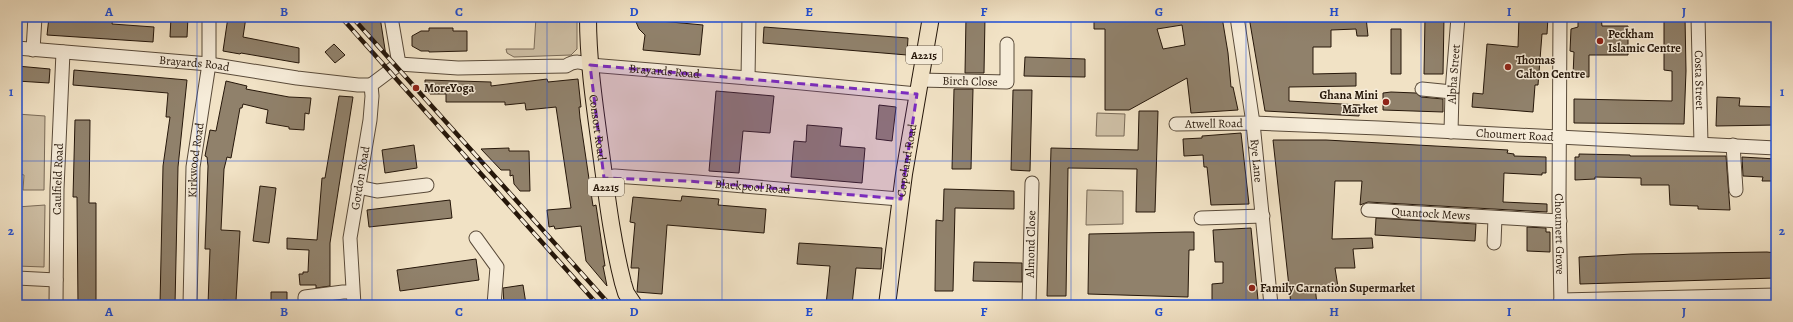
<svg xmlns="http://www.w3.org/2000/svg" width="1793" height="322" viewBox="0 0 1793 322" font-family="Alegreya,serif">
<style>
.green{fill:#cebfa5;stroke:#7a6b58}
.building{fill:#90816b;stroke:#26170a;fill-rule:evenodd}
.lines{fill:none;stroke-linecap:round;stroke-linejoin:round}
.minor-casing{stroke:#594a39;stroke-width:15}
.major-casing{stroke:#26170a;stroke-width:18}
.minor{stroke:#f6ecd9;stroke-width:13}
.major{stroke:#f1e2c5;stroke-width:16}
.rail-casing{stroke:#26170a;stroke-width:4.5}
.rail{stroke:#f6ecd9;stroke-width:3;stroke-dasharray:9;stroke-linecap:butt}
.marked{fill:#7b2cbf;fill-opacity:0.2;stroke:#7b2cbf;stroke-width:3;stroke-dasharray:8 5;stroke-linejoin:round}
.grid{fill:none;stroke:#1d4ed8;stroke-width:1;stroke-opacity:0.55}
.poi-dot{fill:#8f2418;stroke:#f6ecd9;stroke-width:1.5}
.labels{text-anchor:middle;stroke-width:3;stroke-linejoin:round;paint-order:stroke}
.shield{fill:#f6ecd9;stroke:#645748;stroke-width:1}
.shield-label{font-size:11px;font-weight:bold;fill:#26170a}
.poi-label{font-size:12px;font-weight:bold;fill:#26170a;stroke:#f6ecd9;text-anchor:start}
.street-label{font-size:12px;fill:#26170a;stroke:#f6ecd9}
.neatline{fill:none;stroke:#1d4ed8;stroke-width:1.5}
.grid-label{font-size:13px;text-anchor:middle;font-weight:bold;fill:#1d4ed8}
</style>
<rect width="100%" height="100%" fill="#f1e2c5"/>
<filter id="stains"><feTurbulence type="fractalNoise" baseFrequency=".005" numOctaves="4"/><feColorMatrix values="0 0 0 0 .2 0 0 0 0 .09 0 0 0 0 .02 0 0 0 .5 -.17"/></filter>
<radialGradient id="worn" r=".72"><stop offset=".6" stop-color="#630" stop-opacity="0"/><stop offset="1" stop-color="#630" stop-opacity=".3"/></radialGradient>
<path class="green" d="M536,17H577V49L571,55L514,57L507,53L506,49H534Z
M1097,113L1125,114L1124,136H1096Z
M17,114L45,116L44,190H23L24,175L19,174V170L17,169Z
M1087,190L1123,191V224L1086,225Z
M45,205L44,267L17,266V207Z"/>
<path class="building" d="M49,17H113L112,24L154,27L153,42L47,35Z
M171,17H188L187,37H170Z
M228,17H246L243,37L299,48V63L241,53L240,54L223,51Z
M364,17H380L386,56L357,24Z
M634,17H658L660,21L703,25L700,55L643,50L645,35L639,29Z
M966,17H985L984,73H965Z
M1094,17H1222L1228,53L1231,87H1233L1238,110L1191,113L1187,78L1129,110H1105V29H1094ZM1182,25L1185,45L1163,49L1157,29Z
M1249,17H1366L1368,36H1357L1356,29L1331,30V47H1313V74L1356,73V86L1289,87V101L1360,105L1359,116L1265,111Z
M1425,17H1444L1443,74H1424Z
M1519,17H1548L1547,34H1542L1538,85H1535L1533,112L1472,107L1473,93L1483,94L1487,44L1518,47Z
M1578,17H1601L1602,26H1628V55H1589V77L1573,76L1574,52L1570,51L1571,29L1578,27Z
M1664,17H1685L1686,71L1684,124L1574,123V99L1672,101V71L1664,70Z
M764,27L908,38L907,55L763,43Z
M429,28H453V31H467V51L429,52V51H421L412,46V36L421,31H429Z
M1391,29H1401V74H1391Z
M334,44L345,55L335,63L325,52Z
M1025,57L1085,59V77L1024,76Z
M17,66L50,69L49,83L17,81Z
M74,70L187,80L178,167L175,305H160L163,166L170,117H166L168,93L73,85Z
M547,79L548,82L578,79L581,107H579L580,118L593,206L596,205L605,266H603L607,286L586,261L581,226L555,229L554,226L549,227L547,210L571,208L556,107L526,110L525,103L505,105V102H446V94H430L425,89V80L491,82V86Z
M226,81L247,86L246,89L289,97L311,98L309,114L305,113L304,130L289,129V127L266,123L268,110L243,104L242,108H240L231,158L227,157L224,169L221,230L240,231L236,301L223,300V305H208L210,249H205L208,166L207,157L205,156L210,130L216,131Z
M954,89H973L971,169H952Z
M1013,90H1032L1030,171L1011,170Z
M716,91L774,96L770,133L743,131L739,173L709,171Z
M1391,92L1416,93L1421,97L1443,99V112L1383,110V93Z
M339,96L353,97L330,243V286L316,288V285H300L299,274H303V272H308L309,250L287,249V238L317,240L322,178H325Z
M1717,97L1740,98L1739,106L1776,107V125L1716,126Z
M879,105L896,107L892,141L876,139Z
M1139,111H1158L1155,212H1136L1137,169L1068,168L1066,296H1047L1051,148L1138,150Z
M75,120H90L89,203H96V305H78L77,197H73Z
M807,125L842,128L840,146L865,148L862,183L791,177L794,141L806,142Z
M1241,133L1249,204L1211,205L1207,167H1204L1203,155L1184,156L1183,139L1202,138V136Z
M1273,140H1326L1508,150L1507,153L1514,154V156L1546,157V173H1542V175L1504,173L1503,202L1547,204V212L1368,202L1360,205L1362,181H1335L1332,239L1372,238L1373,248L1353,249L1355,268H1335L1338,287L1315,286L1317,305H1291Z
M414,145L417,168L385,173L382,150Z
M509,148V151H529L530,191H520L514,184L513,175L510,176V170H501L481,149Z
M1579,154L1630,155V156H1726L1730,210L1698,209V206L1670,205L1669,185H1641V178L1595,177V179L1575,180V157H1579Z
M1742,157L1776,159V181H1762L1763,177L1743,176Z
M260,186L276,188L269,243L253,241Z
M944,189L1014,191V209L955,208L953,291H935L936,220L943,221Z
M682,196L719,199L718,205L766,209L764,233L667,225L662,294L637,292L639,268H631L635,223L630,222L633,197L681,201Z
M450,200L452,218L369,227L367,210Z
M1376,218L1476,224L1475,241L1375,235Z
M1527,227L1546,228V232H1550V252L1527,251Z
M1251,228L1258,300L1254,305L1212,304V284L1223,283V262H1215L1213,230Z
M1185,232H1194V250H1189L1188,297L1088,294L1089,234Z
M799,243L882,248L881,269L856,268L852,305H826L830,266L797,264Z
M1767,252L1776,253V278L1580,284L1579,257L1632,254Z
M476,259L479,280L400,291L397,270Z
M974,262L1022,263V282L973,281Z
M523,285L526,304L504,305L503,288Z
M271,292H287V305H271Z"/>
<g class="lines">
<g class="minor-casing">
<g id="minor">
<path d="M391,17L399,64"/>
<path id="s1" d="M1237,17L1253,123L1271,305"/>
<path id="s2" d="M1560,17L1559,199L1561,305"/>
<path id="s3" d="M1698,17L1701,144"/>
<path id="s4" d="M17,48L209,64L297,78L358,85H371"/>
<path d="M33,50L35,17"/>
<path d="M748,78L749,17"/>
<path id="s5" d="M919,80L1007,82V44"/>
<path id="s6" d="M371,85L399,64L458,68L566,66C575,60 581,62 590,65L748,78L917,94"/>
<path d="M1422,89L1452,92"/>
<path id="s7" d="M1176,124L1253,123L1379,128L1776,148"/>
<path id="s8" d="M1451,132L1452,92L1458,17"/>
<path d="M1733,145L1736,190"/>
<path id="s9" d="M604,178L615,176C710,182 806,192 901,199"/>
<path d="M358,187L377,191L427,185"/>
<path id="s10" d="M1368,210L1560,221"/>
<path d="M1201,218L1263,216"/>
<path d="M476,238L497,267L494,305"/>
<path d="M1494,243L1495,218"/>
<path d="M17,278L56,280"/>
<path d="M1561,300L1776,295"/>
<path id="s11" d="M56,305L57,189L63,52"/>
<path id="s12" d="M190,305L193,167L209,64V17"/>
<path d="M305,305V297L343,292H352"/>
<path id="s13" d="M354,305L350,238L370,120L372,96L371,85"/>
<path id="s14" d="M1029,305L1032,183"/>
</g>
</g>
<g class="major-casing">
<g id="major">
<path id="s15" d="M588,17C588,63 595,108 601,153C607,197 612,240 623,283L626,293L634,305"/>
<path id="s16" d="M887,305L904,174L931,17"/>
</g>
</g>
<use href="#minor" class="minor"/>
<use href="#major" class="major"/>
<g class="rail-casing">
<path id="rail" d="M341,17L598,305
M352,17L610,305"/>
</g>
<use href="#rail" class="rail"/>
</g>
<path class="marked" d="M590,65L917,94L901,199L687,181L604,178Z"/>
<path class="grid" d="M197,17V305M372,17V305M547,17V305M722,17V305M896,17V305M1071,17V305M1246,17V305M1421,17V305M1596,17V305M17,161H1776"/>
<g class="poi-dot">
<circle cx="1600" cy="41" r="4"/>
<circle cx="1508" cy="67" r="4"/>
<circle cx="416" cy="88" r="4"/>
<circle cx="1386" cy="102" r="4"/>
<circle cx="1252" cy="288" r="4"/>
</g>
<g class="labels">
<g class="shield">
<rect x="906" y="46" width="36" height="18" rx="3"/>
<rect x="588" y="178" width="36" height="18" rx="3"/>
</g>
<g class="shield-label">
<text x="924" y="59">A2215</text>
<text x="606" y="191">A2215</text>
</g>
<g class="poi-label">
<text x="1608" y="38">Peckham<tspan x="1608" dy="14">Islamic Centre</tspan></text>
<text x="1516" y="64">Thomas<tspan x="1516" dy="14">Calton Centre</tspan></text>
<text x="424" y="92">MoreYoga</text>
<text x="1378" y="99" text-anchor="end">Ghana Mini<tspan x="1378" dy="14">Market</tspan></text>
<text x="1260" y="292">Family Carnation Supermarket</text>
</g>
<g class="street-label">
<text dy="4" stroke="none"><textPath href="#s4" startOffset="178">Brayards Road</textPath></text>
<text dy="4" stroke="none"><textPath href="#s6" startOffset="302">Brayards Road</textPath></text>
<text dy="4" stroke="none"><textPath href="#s8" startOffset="58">Alpha Street</textPath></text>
<text dy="4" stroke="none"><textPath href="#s3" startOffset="63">Costa Street</textPath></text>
<text dy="4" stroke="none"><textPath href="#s5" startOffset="51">Birch Close</textPath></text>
<text dy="4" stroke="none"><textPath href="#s7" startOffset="38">Atwell Road</textPath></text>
<text dy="4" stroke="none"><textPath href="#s15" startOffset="111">Consort Road</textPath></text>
<text dy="4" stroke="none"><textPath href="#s7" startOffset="339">Choumert Road</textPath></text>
<text dy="4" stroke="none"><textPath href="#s12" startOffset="145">Kirkwood Road</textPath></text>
<text dy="4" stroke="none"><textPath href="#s16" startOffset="146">Copeland Road</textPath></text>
<text dy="4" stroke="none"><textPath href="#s1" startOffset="145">Rye Lane</textPath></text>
<text dy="4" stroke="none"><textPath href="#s13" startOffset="128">Gordon Road</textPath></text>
<text dy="4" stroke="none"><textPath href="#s11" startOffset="126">Caulfield Road</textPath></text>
<text dy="4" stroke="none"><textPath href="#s9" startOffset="149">Blackpool Road</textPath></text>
<text dy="4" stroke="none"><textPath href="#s10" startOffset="63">Quantock Mews</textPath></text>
<text dy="4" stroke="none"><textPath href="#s2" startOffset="217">Choumert Grove</textPath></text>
<text dy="4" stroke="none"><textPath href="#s14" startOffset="61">Almond Close</textPath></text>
</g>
</g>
<rect width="1793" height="322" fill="none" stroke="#f1e2c5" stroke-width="44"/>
<rect x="22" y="22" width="1749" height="278" class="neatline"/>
<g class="grid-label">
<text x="109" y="16">A</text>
<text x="284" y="16">B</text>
<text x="459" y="16">C</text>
<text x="634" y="16">D</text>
<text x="809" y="16">E</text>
<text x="984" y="16">F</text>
<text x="1159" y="16">G</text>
<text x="1334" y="16">H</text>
<text x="1509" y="16">I</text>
<text x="1684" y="16">J</text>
<text x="11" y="96">1</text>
<text x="1782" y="96">1</text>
<text x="11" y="235">2</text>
<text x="1782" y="235">2</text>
<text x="109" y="316">A</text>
<text x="284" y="316">B</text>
<text x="459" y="316">C</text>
<text x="634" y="316">D</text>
<text x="809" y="316">E</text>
<text x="984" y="316">F</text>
<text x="1159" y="316">G</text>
<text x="1334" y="316">H</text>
<text x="1509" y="316">I</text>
<text x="1684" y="316">J</text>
</g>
<rect width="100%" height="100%" filter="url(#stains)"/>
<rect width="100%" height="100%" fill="url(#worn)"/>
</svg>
